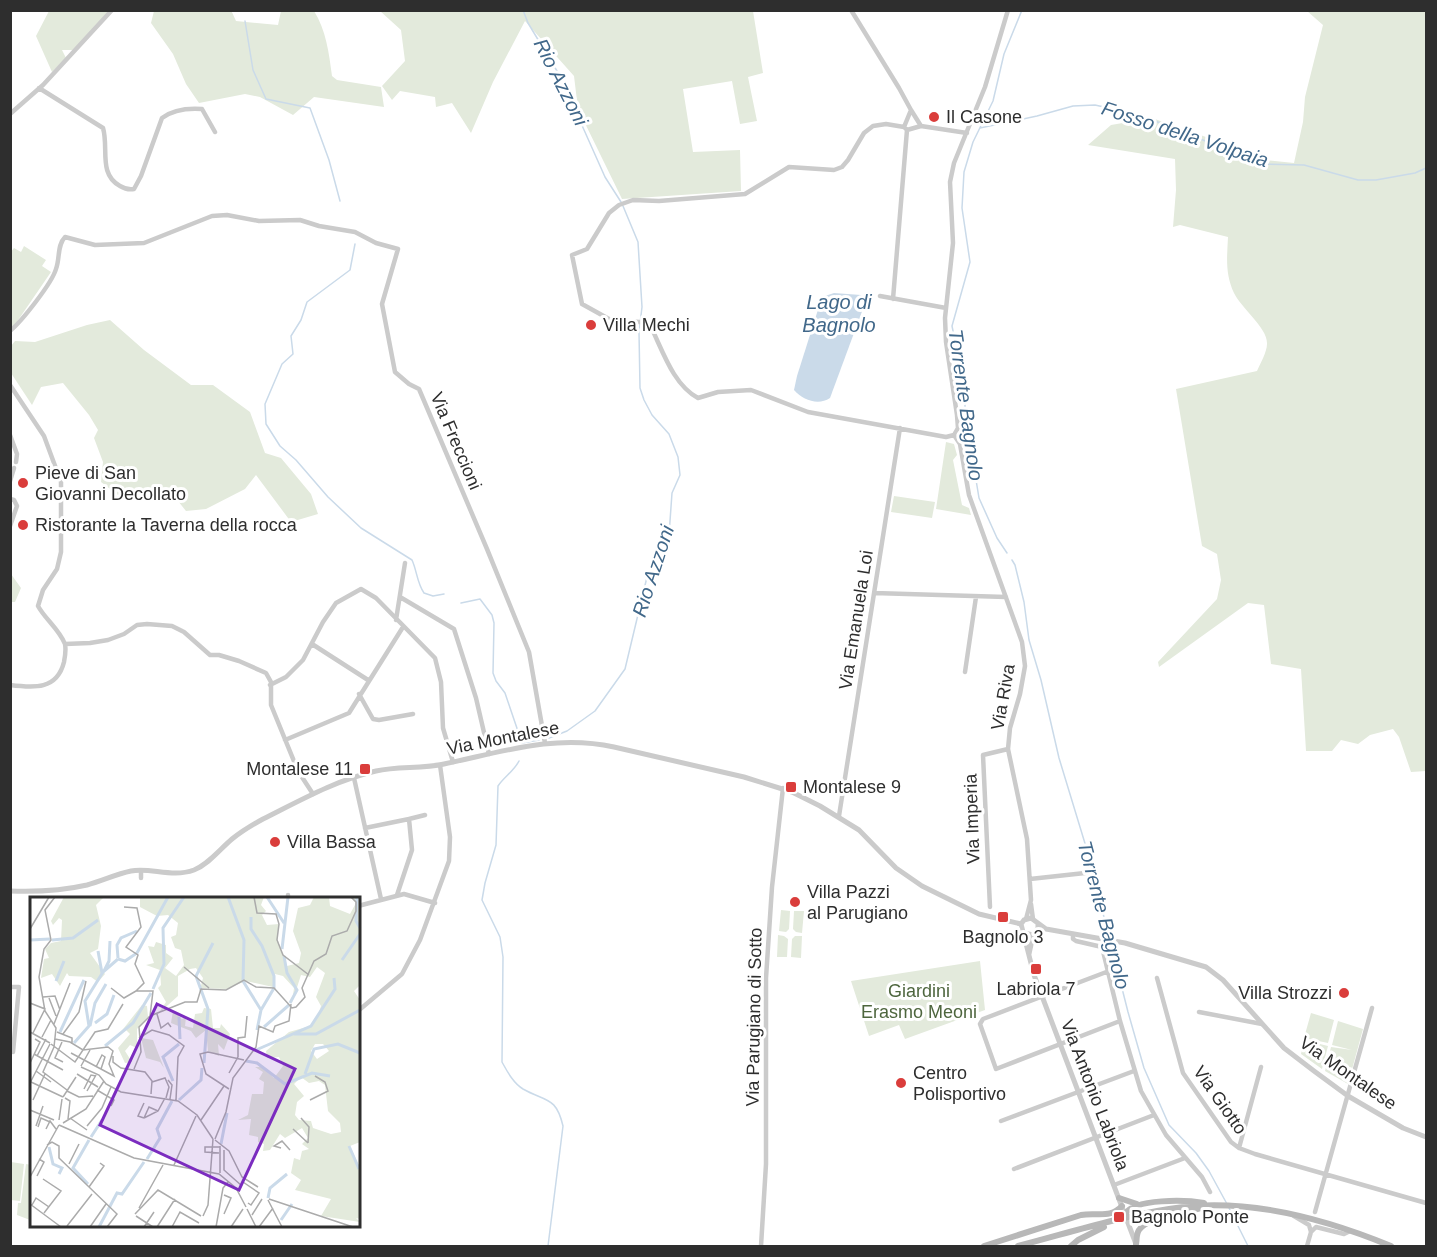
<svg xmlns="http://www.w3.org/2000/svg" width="1437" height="1257" viewBox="0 0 1437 1257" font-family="Helvetica,sans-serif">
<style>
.green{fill:#e3eadc}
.water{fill:#cadae9}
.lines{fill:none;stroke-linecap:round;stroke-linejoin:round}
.stream{stroke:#cadae9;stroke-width:1.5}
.minor{stroke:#cbcbcb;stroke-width:4.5}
.tertiary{stroke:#cbcbcb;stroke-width:5}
.secondary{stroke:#b8b8b8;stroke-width:6}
.poi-dot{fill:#da3d3b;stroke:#fff;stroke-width:2}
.labels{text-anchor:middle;stroke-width:6;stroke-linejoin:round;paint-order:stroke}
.poi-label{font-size:18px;fill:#2e2e2e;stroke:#fff;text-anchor:start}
.street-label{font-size:18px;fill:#2e2e2e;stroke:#fff}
.park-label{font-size:18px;fill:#4e663e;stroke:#fff}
.water-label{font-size:20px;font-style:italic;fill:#41688a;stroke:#fff}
.inset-river{fill:none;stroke:#cadae9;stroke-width:3}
.inset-road{fill:none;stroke:#ababab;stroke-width:1.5}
.view{fill:#7b2cbf;fill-opacity:0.15;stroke:#7b2cbf;stroke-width:3}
.inset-edge{fill:none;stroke:#2e2e2e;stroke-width:3}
</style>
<rect width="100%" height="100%" fill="#fff"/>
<path class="green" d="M231,10L236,21L278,25L281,11H314C326,30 329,53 332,76L337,80L381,87L384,107L314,97L293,115L260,97L245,94L199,103L186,84L173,54L151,23L154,11Z
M49,11H109L74,50H62L66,58L52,72L36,36Z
M380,11H753L763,73L748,77L757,121L740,124L732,81L683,89L693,152L740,150L741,191L622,199L578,109L574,76L525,21L493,82L471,133L452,103L436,107L435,97L400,91L392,100L382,86L405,61L401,30Z
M1307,11H1426V771L1411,772L1399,737L1393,729L1370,735L1358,744L1341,740L1332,751H1306L1301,669L1271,664L1264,605L1248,603L1159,667L1158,662L1217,599L1221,580L1217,554L1202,546L1176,389L1257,371C1260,364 1267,352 1267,344C1268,328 1241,308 1234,293C1225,274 1227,257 1228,237L1180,225L1173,227L1176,190L1175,159L1088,145L1111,125L1152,118L1240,149L1255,159L1294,163L1303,122L1305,97L1323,25Z
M24,246L46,260L42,266L51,272L12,329L10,328V253L14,248L21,252Z
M110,320L144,350L191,385H213L250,412L265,453L281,458L311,494L318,514L291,522L256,475L245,489L206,509L186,511L178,501L164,497L155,503L140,490L122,498L101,482L103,462L94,438L98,430L89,415L63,383L41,387L32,405L11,373V346L15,341L35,342L87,325Z
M946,442L954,444L957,455L953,460L962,505L969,508L971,515L936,509Z
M894,496L935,502L932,518L891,512Z
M11,574L21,588L15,602H11Z
M781,910L790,911L789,929L786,932L779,931Z
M794,911H804L802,933L796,932L793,929Z
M778,935L784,936L788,939L787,957H777Z
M795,936H802L801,958L791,957L792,939Z
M980,961L985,1010L905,1039L899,1025L869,1036L851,981Z
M1311,1013L1334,1020L1328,1043L1304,1038Z
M1338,1021L1363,1029L1348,1084L1325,1071L1331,1047L1352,1050L1332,1045Z
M1304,1040L1328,1046L1322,1069L1301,1054Z
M11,1162L24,1164L20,1201L11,1200Z
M26,1164L31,1165L30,1220L17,1215L18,1203H21Z"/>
<path class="water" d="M834,293L861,295L864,299V306L830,398C818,406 803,400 794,390L797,376L822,297Z"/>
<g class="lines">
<path class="stream" d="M523,10L528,23L560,76L605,177L621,202
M245,21L253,70L266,99L310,108L329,160L340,201
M980,128L1037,116L1073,106L1095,105L1126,112L1170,126L1217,146L1233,150L1263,164L1304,165L1358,180H1376L1415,173L1426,168
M355,244L350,270L307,302L301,320L291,336L293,354L282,364L265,404L266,424L280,446L296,460L328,497L361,528L412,560C417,571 417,583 424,593L433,596L444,594
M1007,553L997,538L979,498L965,413V389L952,326L970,262L962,208L964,172L973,142L993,101L1004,54L1022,10
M1012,560L1015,565L1024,602L1029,640L1041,680L1059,758L1087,850L1128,1012L1144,1068L1169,1125L1196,1153L1209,1171L1227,1204
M461,603L480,599L492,615L494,623L493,673L496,681L505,693L522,743L539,740
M549,738L567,731L595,711L625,669L647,577L669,535L672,493L680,475L678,457L669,434L652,415L644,400L640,388L639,332L642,307L638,242L623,206
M519,761C514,771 504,777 498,786L496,845L485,883L482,900L500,937L503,957L502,1062C507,1071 513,1083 523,1089C546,1102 556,1096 563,1126L548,1246
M1229,1208L1248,1246"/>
<path class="minor" d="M851,10L899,88L911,110L904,127
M39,88L103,128C109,148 98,174 120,186C125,189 129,190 134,189L141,176L162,118C174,109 188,108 202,109L215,132
M911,110L921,126
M10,114L43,85L112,10
M880,296L946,308
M893,299L907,130
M10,331C22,321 52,283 56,269C60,259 57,245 65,237L95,245L144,243L212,216L227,215L259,221L300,220L319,226L355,232L376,243L398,249L382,304L395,372L409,384L419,389L487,549L529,652L545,743
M10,385L44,436L61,482V552L57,569L43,590L38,606C45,619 59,629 65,644C66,649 65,657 64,662C57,690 34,688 10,685
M10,435L17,454L16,462
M954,435L946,437L808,412L751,390L718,392L698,398C672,384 662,348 649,323L609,319L582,304L572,255L587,249L609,213L619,205L633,200L659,201L745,194L789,167L834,170L842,167L848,160L864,133L873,126L886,124L904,127L907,130L921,126L967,133
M954,435L960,444L969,495L1022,642L1025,666L1020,694L1010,728L1008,749L1027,839L1031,900L1026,919
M954,435L958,428L957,415L946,342L945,318L953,243L950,182L954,163L985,87L1008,10
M10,481L14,468
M10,499L14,500L17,506L10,526
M874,593L1006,597
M400,597L454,629L476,698L489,754
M396,620L405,563
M65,644L90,643L108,640L124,634L137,625L147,624L172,626L184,632L210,655H219L239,661L266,673L271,682V705L298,771L313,794
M312,644L368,680
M965,672L976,597
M270,685L286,677L303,660L323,622L336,603L361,589L376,598L435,658L441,682L443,728L453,762
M359,694L373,719L379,720L413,714
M285,740L349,713L403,627
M257,770L298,771
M354,778L381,899
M839,816L900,428
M409,819L425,815
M365,828L409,819L412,850L397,895
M141,878V871
M1030,879L1085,873
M288,898V895
M1031,904L1033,919
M358,906L404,894L435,903
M990,907L983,755L1008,749
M1073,934V939L1076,941L1102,947L1120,1021L1141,1091L1166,1135L1202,1177L1210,1192
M1109,971L983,1019L980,1024L996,1069L1120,1021
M1157,978L1183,1073L1231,1142L1239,1148L1255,1154L1426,1203
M10,987H19L13,1052
M358,1011L402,974L420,940L449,861L450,837L440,765
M1199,1012L1262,1024
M1001,1121L1134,1071
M1239,1148L1261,1067
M1014,1169L1154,1115
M1114,1185L1185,1158
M1315,1212L1372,1008
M1294,1216L1309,1225L1311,1232
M1311,1232L1316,1227L1344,1234L1350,1231
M761,1246L766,1164V978L772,887L783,788
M1307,1246L1311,1232"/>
<path class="tertiary" d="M10,891C37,892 61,891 87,885C102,881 116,874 131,871C150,867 172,878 194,870C209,864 220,849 232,839C242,831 252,825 263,819C299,801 336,780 376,771C398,766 421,769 444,764C502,752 554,734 614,747L744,777L792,792L820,806L859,830L896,868L922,886L979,914L1021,924
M1021,924L1024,920L1031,918L1046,929L1125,943L1206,967L1223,980L1284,1048L1314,1071L1348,1096L1403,1128L1426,1137
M1021,924L1034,975L1136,1244
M1024,933L1033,935L1038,928V924
M1029,954L1033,935"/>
<path class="secondary" d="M1119,1198L1137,1204
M1125,1214C1134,1198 1187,1200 1204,1203
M1136,1244C1137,1240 1136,1234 1139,1230C1148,1216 1188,1214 1203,1207
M984,1246L1081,1215C1096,1212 1111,1219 1122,1206
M1018,1246C1068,1233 1118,1217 1169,1209C1243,1196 1323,1218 1391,1246
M1071,1246L1078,1240L1104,1227"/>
</g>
<g class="poi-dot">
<circle cx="934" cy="117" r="6"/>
<circle cx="591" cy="325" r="6"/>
<circle cx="23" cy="483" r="6"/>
<circle cx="23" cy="525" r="6"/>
<rect x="359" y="763" width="12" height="12" rx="3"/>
<rect x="785" y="781" width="12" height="12" rx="3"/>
<circle cx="275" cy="842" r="6"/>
<circle cx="795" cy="902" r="6"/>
<rect x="997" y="911" width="12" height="12" rx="3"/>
<rect x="1030" y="963" width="12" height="12" rx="3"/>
<circle cx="1344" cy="993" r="6"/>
<circle cx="901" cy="1083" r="6"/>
<rect x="1113" y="1211" width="12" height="12" rx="3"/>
</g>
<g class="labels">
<g class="poi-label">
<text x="946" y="123">Il Casone</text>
<text x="603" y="331">Villa Mechi</text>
<text x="35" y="479">Pieve di San<tspan x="35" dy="21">Giovanni Decollato</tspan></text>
<text x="35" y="531">Ristorante la Taverna della rocca</text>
<text x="353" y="775" text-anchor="end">Montalese 11</text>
<text x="803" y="793">Montalese 9</text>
<text x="287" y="848">Villa Bassa</text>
<text x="807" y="898">Villa Pazzi<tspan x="807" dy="21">al Parugiano</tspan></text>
<text x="1003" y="943" text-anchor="middle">Bagnolo 3</text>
<text x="1036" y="995" text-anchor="middle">Labriola 7</text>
<text x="1332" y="999" text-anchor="end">Villa Strozzi</text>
<text x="913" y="1079">Centro<tspan x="913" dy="21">Polisportivo</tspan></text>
<text x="1131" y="1223">Bagnolo Ponte</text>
</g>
<g class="street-label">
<text transform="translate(456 441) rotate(67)" y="6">Via Freccioni</text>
<text transform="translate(856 620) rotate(-81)" y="6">Via Emanuela Loi</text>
<text transform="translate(1003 697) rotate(-80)" y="6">Via Riva</text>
<text transform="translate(503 738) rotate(-11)" y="6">Via Montalese</text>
<text transform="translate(972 819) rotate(-92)" y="6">Via Imperia</text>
<text transform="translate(754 1017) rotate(-89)" y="6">Via Parugiano di Sotto</text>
<text transform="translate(1348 1073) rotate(35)" y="6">Via Montalese</text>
<text transform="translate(1095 1095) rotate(69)" y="6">Via Antonio Labriola</text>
<text transform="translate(1220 1100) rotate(55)" y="6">Via Giotto</text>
</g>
<g class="park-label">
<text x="919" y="997">Giardini<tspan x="919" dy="21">Erasmo Meoni</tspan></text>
</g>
<g class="water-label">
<text transform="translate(561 82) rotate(63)" y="7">Rio Azzoni</text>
<text transform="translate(1185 134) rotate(18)" y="7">Fosso della Volpaia</text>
<text x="839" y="309">Lago di<tspan x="839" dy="23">Bagnolo</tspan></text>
<text transform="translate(966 405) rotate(82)" y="7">Torrente Bagnolo</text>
<text transform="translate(653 571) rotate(-72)" y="7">Rio Azzoni</text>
<text transform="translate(1104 915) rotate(75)" y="7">Torrente Bagnolo</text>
</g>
</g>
<g transform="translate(30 897)">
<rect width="330" height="330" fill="#fff"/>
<path d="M34,0H74L66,8L71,29L68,52L60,56L75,77L68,85L61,80L39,79L37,76L30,89L22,77L11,81L14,62L19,61L15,52L21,46L31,44L32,23L29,21L23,28L21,24ZM110,0H234L231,8L236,14L232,18L237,28L249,27L247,41L257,69L269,66L271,56L263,34L268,11L280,8L284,0H299L300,9L320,17L326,6L320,0H330V88L324,94L330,103V245L320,249L330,271V322L326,321L330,325L291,319L301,302L265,293L271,283L261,276L264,261L270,263L272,254L279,252L272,247L278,241L272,231L255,241L250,237L240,253L233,254L234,247L228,245V240L219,238L221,222L208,223L218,218L222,197H233L234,185L229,182L233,175L225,170H232L244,181L253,169L249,160L237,161L236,154L259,135L280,129L288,118L291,109L286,100L295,76L287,70L280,80L271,78L262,106L264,91L253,79L245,77L243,90L216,84L196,92L171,91L168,100L173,81L166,71L160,72L148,79V99L128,117L136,105L128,91L131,88L130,73L116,68L124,66L118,49L124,50L126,45L136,48V56L143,61L135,71L146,79L154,68L151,53L145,51L141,40L146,38L148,26L138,18L127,19L110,10ZM285,147H293L299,154L287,162L281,154ZM271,180L279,186L289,184L295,188L298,214L310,226L311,235L301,237L283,231L281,224L269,223L265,218L267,205L274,199L264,187ZM112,108L117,109L118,120L107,132V151L100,148L95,154L102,165L95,166L88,151L100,137L96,133L90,136ZM174,111L181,112L183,131H190L191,127L200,137L194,153L188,147L189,159L178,154L176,133L166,141L161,134L141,126L143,114L152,122L156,120L155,129L163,131L165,117L172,116ZM111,141L123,143L134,171L130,165L116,161Z" fill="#e3eadc" fill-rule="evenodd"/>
<path class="inset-river" d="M198,0L214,43L213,84L231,113L227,133M237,0L254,26M327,0L326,24L330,31M221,20V32L232,49L244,79V91L231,113M0,43L20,42M22,43L43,41L68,23M252,52L258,0M68,54L72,76M254,59L257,76L267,93L260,106M88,61L87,48L91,41L107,34M88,62L95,64L107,56L138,0M312,63L330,37M74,74L79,64L80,44M26,84L34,64M123,92L134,67L133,31L154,0M149,120L150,142M65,126L77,117L84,98M60,129L65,106L76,87M234,130L259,108M30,135L54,83M264,137H286L330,113M44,146L59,129L55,104L73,75L88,62M75,149L103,126L121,96M226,153L281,129L305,92L304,81M216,164L227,166L255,187L282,176L300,179M174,166L178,112L166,79L183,46M275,177L284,152L308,147L330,156M143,184L133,160L149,147M149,203L171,183L172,171M61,240L72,223M191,247L197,216M319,249L329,272M19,250L23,267L32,271L29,277M117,262L130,241L127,232L142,204M58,287L43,271L59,243M238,301L240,291L257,277M251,323L262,307M69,330L87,296L92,297L114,265"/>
<path class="inset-road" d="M224,0L227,16L246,17L249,27L247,43L253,58L279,78M94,10L107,11L111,30L96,50L108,58L105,67L114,86L106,94H123L120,119M0,32L19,0M154,70L179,91M81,91L94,101L106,94M13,100L25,99L30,113M19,101L26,119M0,106L15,112L3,136M127,117L131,131L138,126L141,130M24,127L40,86M0,135L20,146M27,135L42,141V147M33,137L49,115L56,84M12,140L21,123M109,141L122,133L139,138L154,149L148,160L146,203M25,142L40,145L53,153L78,150L83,154L79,167L84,179L41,156M32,145L25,161L33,165M21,147L45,165L65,135L78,132L93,107M24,150L26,131L15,114L9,80L14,52L21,43L15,13L25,0M24,150L13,175L37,193M4,157L33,173M7,159L16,142M83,159V165L91,171L115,175L122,184L121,197M208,160V141L215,140L217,119M0,166L10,145L5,142M51,169L60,153M51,170L69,178L76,187L91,195L148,204L167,218L183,242M66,170L72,158L75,160L71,172M104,172L111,155L109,130L120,119L155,105H167L171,92L196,93L214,83L226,90L244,91L262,111L266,110L275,100L272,91L284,64L296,57L302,39L317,34L326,14V5L321,0M6,174L21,185M199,176L208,160M47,177L68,190M138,183L142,188L140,202M1,185L33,200M122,185L135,181L139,190L136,201M0,186L20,147M54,192L61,178L66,179M199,192L176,177L170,157L178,155L214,163M67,193L84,203L81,209M37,194L49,200L63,199M57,194L66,178M33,200L46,180M35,201L40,204L38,222M3,203L15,177M280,203L298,194L295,185L285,179M72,211L81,190M0,213L24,223M40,221L57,233M114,221L128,214L135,201M114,221L119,210L128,214M114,221L108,219L114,206M271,221L279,230L278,246M29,223L32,202M171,223L194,189M33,226L56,212L74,184M29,228L104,261L189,277L206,291L216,310M6,229L13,209M57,229L72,211M8,230L11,221L20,225M16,232L20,224L26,232M263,232L278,246M185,242L196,215L203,181L226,150L229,129L243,135L245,129L259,124L261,107M185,243L199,254L212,280L228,290M17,248L22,245L29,249V261L87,317L77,330M251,251L244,249L252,244L260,253M194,253V273L212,289M189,256L175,255V250H190M39,267L49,247M144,268L166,219M190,276V249M7,279L14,265L9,262M0,280L29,228M13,282L31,294L14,316M213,285L229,296L221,308L218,306M59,290L74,269L70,266M239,302L323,330M238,303L252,330M0,307L31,330M2,308L6,301L19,310M109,311L133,268M217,312L226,330M105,317L128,293L171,319M194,317L201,301L194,298M222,318L232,302M106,319L123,330M173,319L178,308L183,242M37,329L62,297M60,330L76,307M114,330L124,315M127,330L145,302M142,330L150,315L169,326M186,330L193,291L198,285M201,330L213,312M229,330L243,311"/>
<path class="view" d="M127,107L265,172L209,293L70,228Z"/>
<rect width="330" height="330" class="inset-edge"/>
</g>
<rect width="1437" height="1257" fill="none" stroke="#2e2e2e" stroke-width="24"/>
</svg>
